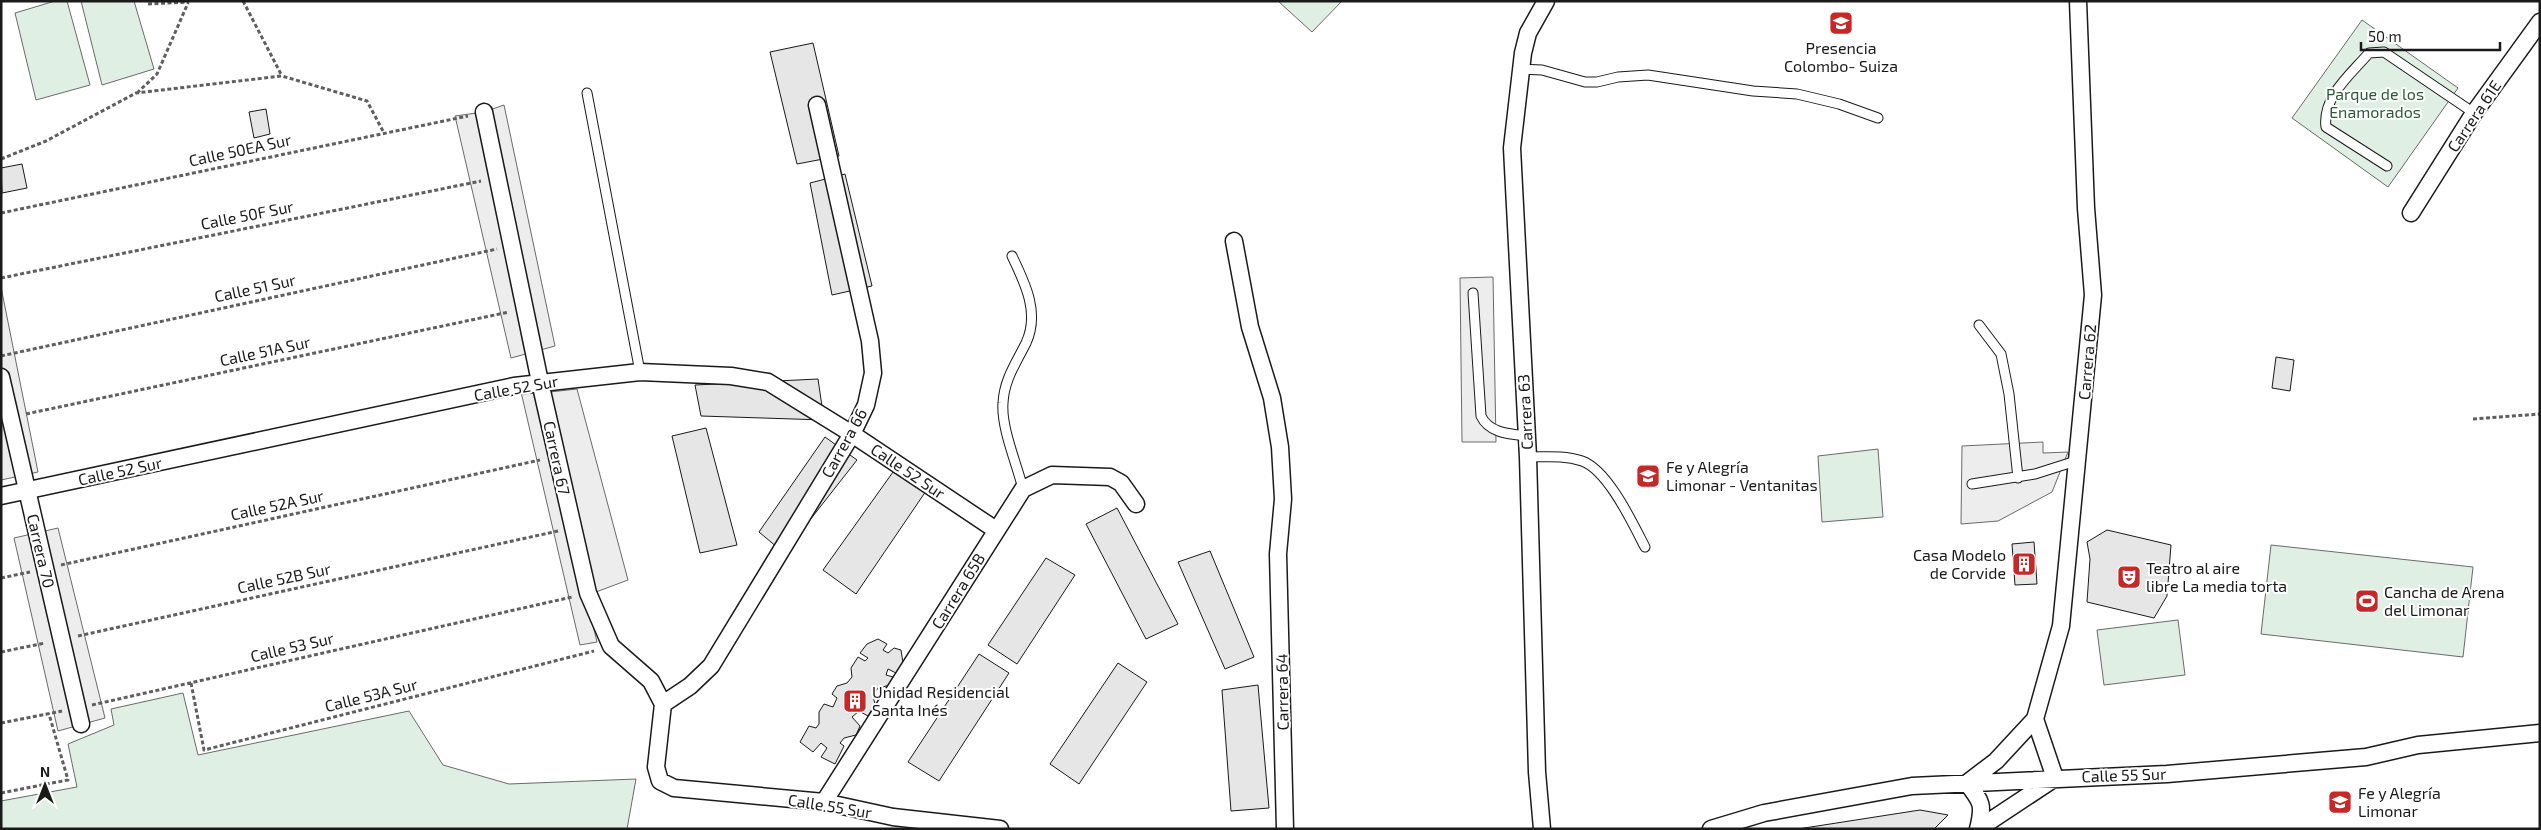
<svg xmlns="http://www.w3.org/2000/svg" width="2541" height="830" viewBox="0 0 2541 830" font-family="'Exo 2',sans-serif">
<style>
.green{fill:#e0efe3;stroke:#6a6a6a}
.parking{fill:#ededed;stroke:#6a6a6a}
.building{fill:#e6e6e6;stroke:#1a1a1a}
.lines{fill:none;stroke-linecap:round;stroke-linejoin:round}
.lane-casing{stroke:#1a1a1a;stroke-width:11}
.street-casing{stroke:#1a1a1a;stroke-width:19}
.path{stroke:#5f5f5f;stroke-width:3;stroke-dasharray:4 2.5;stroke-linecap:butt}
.lane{stroke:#fff;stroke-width:9}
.street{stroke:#fff;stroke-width:16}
.labels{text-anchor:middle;stroke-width:4;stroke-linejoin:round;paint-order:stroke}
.poi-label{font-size:16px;fill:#1a1a1a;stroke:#fff;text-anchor:start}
.park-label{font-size:16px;fill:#2b5a34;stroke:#fff}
.street-label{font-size:16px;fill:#1a1a1a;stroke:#fff}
</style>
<rect width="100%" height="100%" fill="#fff"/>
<path class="green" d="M55,1H67L90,85L36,100L15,13Z
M81,1H134L154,69L102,85Z
M1278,1H1342L1312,32Z
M2362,20L2458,88L2388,187L2292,118Z
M1878,449L1883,517L1822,522L1818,456Z
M2271,545L2473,567L2463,657L2261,634Z
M2178,620L2185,675L2104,685L2097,630Z
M183,693L198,755L409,711L443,765L509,784L636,779L627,829H1V801L77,787L68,744L114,725L111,709Z"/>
<path class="parking" d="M504,105L555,346L511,358L455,116L484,112Z
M1493,277L1496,442H1462L1460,278Z
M1,287L38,472L1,480Z
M536,389L597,642L580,645L521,392Z
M577,389L628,580L596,592L550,392Z
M2043,442V453L2068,452L2052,492L1998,521L1961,524L1962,446Z
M58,528L105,718L58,731L14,538Z"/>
<path class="building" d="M813,43L839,156L797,164L770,52Z
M266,109L270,134L254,138L249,112Z
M22,164L27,188L2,193L1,168Z
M845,174L872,286L832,295L810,183Z
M2276,357L2294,360L2290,391L2272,388Z
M818,379L824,420L701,416L695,385Z
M706,428L737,545L700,553L672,436Z
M825,437L857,460L784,553L759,532Z
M893,472L926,491L856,594L823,570Z
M1117,508L1178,624L1146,639L1086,524Z
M2107,530L2171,545L2167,596L2154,618L2087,602L2090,559L2087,542Z
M2034,542L2037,584L2015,585L2012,544Z
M1210,551L1254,657L1225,669L1178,562Z
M1046,558L1075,575L1017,664L988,645Z
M878,639L887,644L883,650L888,653L894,648L901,650L903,663L896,673L888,669L886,675L893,677L889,685L877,689L873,696L875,704L868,716L859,711L852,717L860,726L856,735L844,738L840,743L844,746L835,764L821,757L827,748L821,743L813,752L800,742L809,726L816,728L819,724V712L824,704L833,707L837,698L832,694L837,686L847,683L852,677L851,668L858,657L865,661L868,658L860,653L867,644Z
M979,654L1009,673L939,781L908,762Z
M1118,663L1147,682L1079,784L1050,764Z
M1258,685L1269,808L1231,811L1222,690Z
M1920,810L1948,815L1934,829H1798Z"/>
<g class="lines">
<g class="lane-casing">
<path id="lane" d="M1521,69L1542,70L1585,82H1597L1618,77L1648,75L1753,91L1797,94L1839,104L1878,118
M587,93L640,372
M2387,166L2326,127C2322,97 2351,74 2369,53L2384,52L2474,113
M1012,256C1025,283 1040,313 1026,343C1016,363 1004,380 1003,403C1001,428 1017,464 1023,489
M1473,293L1481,416C1489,433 1509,434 1526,436
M1979,325L2001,354L2009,394L2018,478
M1528,457C1546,457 1564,455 1582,461C1608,470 1633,524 1645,547
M1972,484L2035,474L2079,460"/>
</g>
<g class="street-casing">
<path id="street" d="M484,112L540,382L588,593L611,646L651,681L663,704L656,767L660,781L674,788L824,802L893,817L1000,829
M2411,213L2474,113L2540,22
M1234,241L1250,327L1272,398L1280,447L1283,499L1278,554L1285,829
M1,377L81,724
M1,496L514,386L640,372L731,376L768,382L852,434L996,530
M663,704L690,686L711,666L852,434L866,405L873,373L870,341L817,105
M824,802L1023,489L1052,475L1110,477L1121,483L1136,504
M1542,829L1537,772L1528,457L1512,148L1523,53L1528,33L1546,1
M1711,829L1764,813L1912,786L2167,774L2366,757L2418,745L2540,733
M1978,829C1984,805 1982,802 1967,783L1996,761L2035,719L2061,626L2093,295L2086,208L2078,1
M1978,829L2055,778L2035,719"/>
</g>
<path class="path" d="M243,1L282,76
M148,4L189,2
M137,93L157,74L188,3
M1,159L46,141L136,93L282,76L367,101L384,133
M1,213L468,116
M1,278L481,181
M1,356L497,249
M26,414L509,312
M2473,419L2540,414
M61,565L540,460
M1,578L30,572
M78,636L558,531
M1,652L45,643
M191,683L204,750L594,651
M92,705L572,597
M1,723L62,711
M1,793L68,780L49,714"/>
<use href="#lane" class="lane"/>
<use href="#street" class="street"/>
</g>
<defs>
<g id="school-square" transform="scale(1.25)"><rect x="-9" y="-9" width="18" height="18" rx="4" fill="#c62828" stroke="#fff"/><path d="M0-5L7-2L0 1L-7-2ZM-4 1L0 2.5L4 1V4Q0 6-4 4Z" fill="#fff"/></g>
<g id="building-square" transform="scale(1.25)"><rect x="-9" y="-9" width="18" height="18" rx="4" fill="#c62828" stroke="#fff"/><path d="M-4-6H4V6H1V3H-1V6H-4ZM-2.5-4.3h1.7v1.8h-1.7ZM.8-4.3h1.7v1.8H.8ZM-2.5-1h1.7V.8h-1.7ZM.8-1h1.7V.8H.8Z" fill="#fff"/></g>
<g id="theatre-square" transform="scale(1.25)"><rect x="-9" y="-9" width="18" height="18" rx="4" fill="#c62828" stroke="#fff"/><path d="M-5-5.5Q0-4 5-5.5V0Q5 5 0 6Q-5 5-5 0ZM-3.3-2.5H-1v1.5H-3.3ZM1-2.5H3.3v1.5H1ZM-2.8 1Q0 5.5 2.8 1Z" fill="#fff"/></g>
<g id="stadium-square" transform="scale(1.25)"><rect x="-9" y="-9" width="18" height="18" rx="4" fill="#c62828" stroke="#fff"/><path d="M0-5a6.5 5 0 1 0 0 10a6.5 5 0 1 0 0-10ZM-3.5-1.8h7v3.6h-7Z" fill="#fff"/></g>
</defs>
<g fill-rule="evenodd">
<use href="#school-square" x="1841" y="23"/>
<use href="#school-square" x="1648" y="476"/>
<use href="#building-square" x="2024" y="564"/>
<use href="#theatre-square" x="2129" y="577"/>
<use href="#stadium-square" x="2367" y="601"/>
<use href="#building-square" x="855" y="701"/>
<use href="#school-square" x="2340" y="802"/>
</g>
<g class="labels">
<g class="poi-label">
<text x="1841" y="54" text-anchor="middle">Presencia<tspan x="1841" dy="18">Colombo- Suiza</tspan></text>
<text x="1666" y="473">Fe y Alegría<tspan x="1666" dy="18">Limonar - Ventanitas</tspan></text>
<text x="2006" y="561" text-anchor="end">Casa Modelo<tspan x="2006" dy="18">de Corvide</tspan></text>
<text x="2146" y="574">Teatro al aire<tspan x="2146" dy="18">libre La media torta</tspan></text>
<text x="2384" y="598">Cancha de Arena<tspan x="2384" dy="18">del Limonar</tspan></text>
<text x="872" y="698">Unidad Residencial<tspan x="872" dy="18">Santa Inés</tspan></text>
<text x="2358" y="799">Fe y Alegría<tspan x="2358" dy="18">Limonar</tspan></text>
</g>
<g class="park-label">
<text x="2375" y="100">Parque de los<tspan x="2375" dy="18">Enamorados</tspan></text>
</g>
<g class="street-label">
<text transform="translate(2474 116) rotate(-56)" y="6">Carrera 61E</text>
<text transform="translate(240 150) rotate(-12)" y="6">Calle 50EA Sur</text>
<text transform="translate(247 215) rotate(-11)" y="6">Calle 50F Sur</text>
<text transform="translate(255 288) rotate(-12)" y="6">Calle 51 Sur</text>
<text transform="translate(265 351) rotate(-12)" y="6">Calle 51A Sur</text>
<text transform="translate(2087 362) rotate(-85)" y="6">Carrera 62</text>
<text transform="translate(516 388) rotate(-10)" y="6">Calle 52 Sur</text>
<text transform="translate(1525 412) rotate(-93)" y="6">Carrera 63</text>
<text transform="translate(844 443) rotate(-61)" y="6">Carrera 66</text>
<text transform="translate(557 458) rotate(78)" y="6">Carrera 67</text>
<text transform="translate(120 471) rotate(-12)" y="6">Calle 52 Sur</text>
<text transform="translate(908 471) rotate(34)" y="6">Calle 52 Sur</text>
<text transform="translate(277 505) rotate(-12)" y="6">Calle 52A Sur</text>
<text transform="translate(41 551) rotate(77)" y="6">Carrera 70</text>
<text transform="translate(284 578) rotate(-12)" y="6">Calle 52B Sur</text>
<text transform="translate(958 591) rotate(-58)" y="6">Carrera 65B</text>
<text transform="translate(292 647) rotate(-13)" y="6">Calle 53 Sur</text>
<text transform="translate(1282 692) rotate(-91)" y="6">Carrera 64</text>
<text transform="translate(371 695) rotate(-14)" y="6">Calle 53A Sur</text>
<text transform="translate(2124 775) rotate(-2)" y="6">Calle 55 Sur</text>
<text transform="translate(830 806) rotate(9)" y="6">Calle 55 Sur</text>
</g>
</g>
<rect width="2541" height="830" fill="none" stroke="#1a1a1a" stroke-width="5"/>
<g transform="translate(45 785)" stroke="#ffffff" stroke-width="4" paint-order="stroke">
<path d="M0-4L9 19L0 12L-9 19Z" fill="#1a1a1a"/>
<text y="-8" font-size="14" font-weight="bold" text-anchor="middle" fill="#1a1a1a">N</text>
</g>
<path d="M2361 42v8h139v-8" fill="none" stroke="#1a1a1a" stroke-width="2.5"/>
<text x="2368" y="42" font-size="15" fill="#1a1a1a" stroke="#ffffff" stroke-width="4" paint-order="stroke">50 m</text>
</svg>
